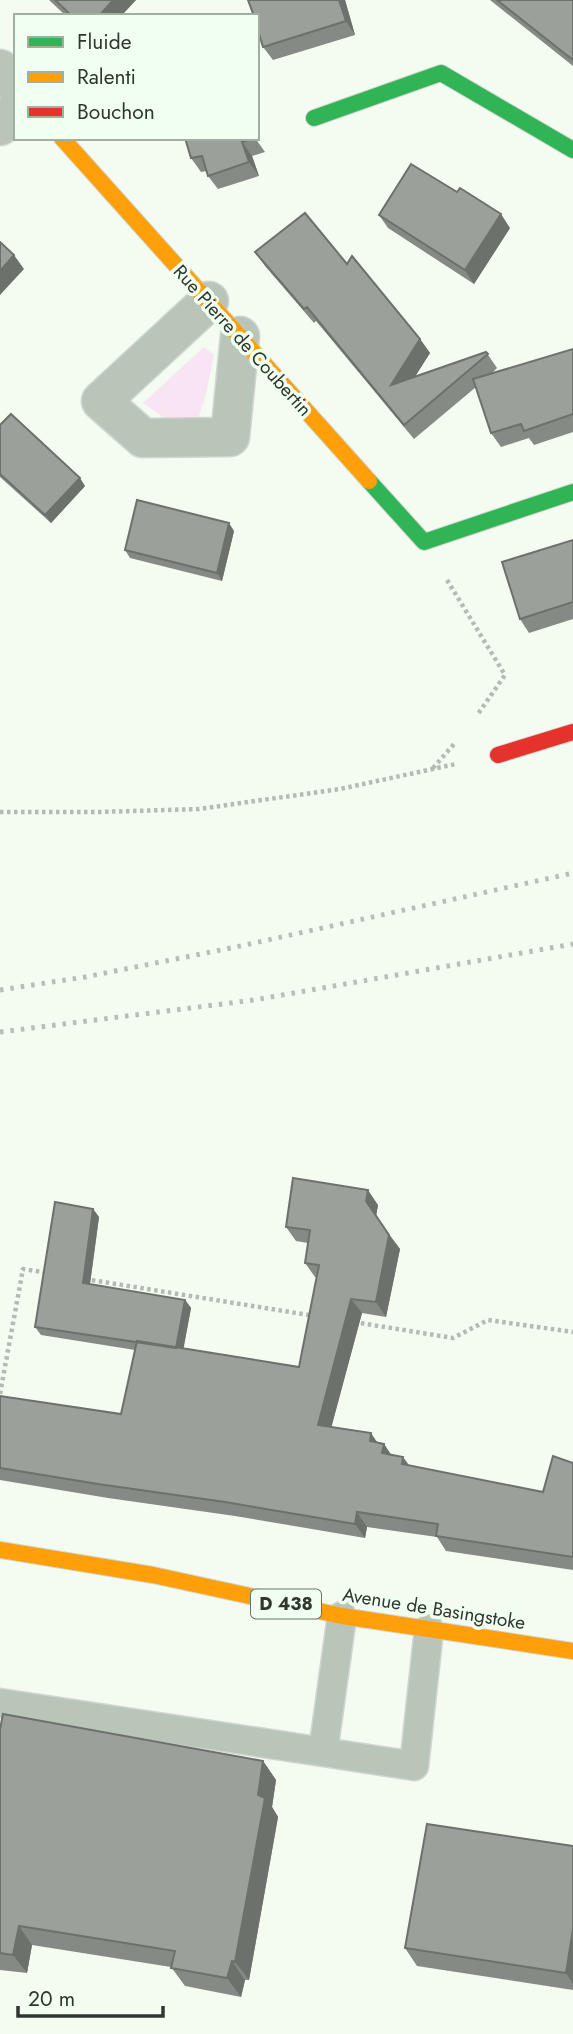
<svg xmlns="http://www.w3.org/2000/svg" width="573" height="2034" viewBox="0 0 573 2034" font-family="Jost,sans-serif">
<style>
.green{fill:#f8e4f3}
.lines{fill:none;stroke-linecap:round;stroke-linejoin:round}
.lane-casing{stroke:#d1d7d0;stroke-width:31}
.street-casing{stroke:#d1d7d0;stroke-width:41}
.fast-casing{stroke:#d1d7d0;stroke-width:18}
.slow-casing{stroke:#d1d7d0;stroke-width:18}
.jam-casing{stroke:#d1d7d0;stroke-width:18}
.path{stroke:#b3bbb3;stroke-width:4.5;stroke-dasharray:3.5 3.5;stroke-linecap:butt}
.lane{stroke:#b9c5b9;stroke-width:28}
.street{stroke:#b9c5b9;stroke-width:38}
.fast{stroke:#30b455;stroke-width:16}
.slow{stroke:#ff9f0a;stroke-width:16}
.jam{stroke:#e5322d;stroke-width:16}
.rail{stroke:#b6bfb6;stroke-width:5;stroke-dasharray:3.5 7;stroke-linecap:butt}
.wall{fill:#858a84}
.shaded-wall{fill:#6c716c}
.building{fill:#9ba19a;stroke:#6c716c;stroke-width:2}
.labels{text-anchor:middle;stroke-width:7;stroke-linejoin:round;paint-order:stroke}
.shield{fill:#f0ffef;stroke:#697269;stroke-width:2}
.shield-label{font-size:18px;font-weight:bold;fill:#2f352f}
.street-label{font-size:19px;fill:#2f352f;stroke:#f0ffef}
</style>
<rect width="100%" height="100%" fill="#f4fcf2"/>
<path class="green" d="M204,347L214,355L205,398L192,437L143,403Z"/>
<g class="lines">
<g class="lane-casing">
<path id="lane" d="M0,1703L323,1752L342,1616
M323,1752L414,1766L429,1629"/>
</g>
<g class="street-casing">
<path id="street" d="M0,69L16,86
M0,126L16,110
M209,301L101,401L143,438L230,437L240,336"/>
</g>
<g class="fast-casing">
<path id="fast" d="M314,118L441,73L573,150
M369,481L424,542L573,492"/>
</g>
<g class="slow-casing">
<path id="slow" d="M62,138L369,481
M0,1550L153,1575L342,1616L573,1651"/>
</g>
<g class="jam-casing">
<path id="jam" d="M498,755L573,732"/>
</g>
<path class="path" d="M447,580L505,675L478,714
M433,768L455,743
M0,812H98L199,809L340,789L456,764
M85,1279L315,1316
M354,1322L453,1338L488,1320L573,1332
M0,1394L23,1269L49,1273"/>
<use href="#lane" class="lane"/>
<use href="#street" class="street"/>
<use href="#fast" class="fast"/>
<use href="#slow" class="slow"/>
<use href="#jam" class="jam"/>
<path class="rail" d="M0,990L85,977L231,948L573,873
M0,1032L254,1000L573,944"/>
</g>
<path class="wall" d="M49,0H136L121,16H66Z
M248,0H345L355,35L273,60L263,47Z
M490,0H573V66Z
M185,138H255L265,152L252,156L259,176L218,189L208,176L207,171L201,172L191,158Z
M379,215L510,228L474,284L388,228Z
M255,252L347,264L420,339L430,353L415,376L486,352L497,368L492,373L573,349V432L534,445L529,438L501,447L491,433L476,387L414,439L316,321L314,323L265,266Z
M0,425L85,486L51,523L0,477Z
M234,531L222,581L130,558L125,550Z
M573,540V619L529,633L520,619Z
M378,1205L376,1216L400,1249L386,1317L362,1313L331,1427L384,1444L391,1455L410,1466L543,1492L573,1463V1570L446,1551L437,1537L367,1527L365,1538L235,1516L108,1498L0,1480V1396L121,1414L135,1350L41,1335L35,1327L93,1209L99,1217L90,1284L185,1300L191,1308L183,1349L299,1367L317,1278L315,1277L305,1263L308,1243L296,1241L286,1227Z
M0,1729L263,1761L276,1780L272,1807L278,1817L249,1980H245L241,1997L185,1986L171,1967L32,1945L27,1973L0,1970Z
M573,1846V1990L417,1966L405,1948Z"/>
<path class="shaded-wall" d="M113,0H136L121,16H99Z
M339,0H345L355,35L346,21Z
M242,142L252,156L259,176L249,162Z
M501,214L510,228L474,284L465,270Z
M14,255L24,269L0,295V271Z
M420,339L430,353L401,399L391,385Z
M80,478L85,486L51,523L45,515Z
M229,523L234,531L222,581L217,573Z
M368,1190L378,1205L376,1216L366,1201Z
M93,1209L99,1217L89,1291L83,1283Z
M389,1235L400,1249L386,1317L376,1302Z
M351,1299L362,1313L328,1440L318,1425Z
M185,1300L191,1308L182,1357L176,1349Z
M371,1433L381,1448L370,1441Z
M384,1444L394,1459L382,1453Z
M403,1457L414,1472L402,1464Z
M357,1512L367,1527L365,1538L355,1524Z
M263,1761L276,1780L272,1807L278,1817L249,1980L235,1962Z
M19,1926L32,1945L27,1973L13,1955Z
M573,1929V1984L566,1973Z
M232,1961L245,1980L241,1997L227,1978Z"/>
<path class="building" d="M55,0H113L99,16H72Z
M248,0H339L346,21L263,47L257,27V16H254Z
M497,0H573V60Z
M185,138H254L242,142L249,162L208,176L202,156L191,158Z
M411,164L457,192L460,188L501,214L465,270L379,215Z
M305,213L347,264L352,256L420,339L391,385L486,352L488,354L404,425L307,307L304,309L255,252Z
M0,242L14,255L0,271Z
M573,349V414L524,431L521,424L491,433L473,379Z
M11,414L80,478L45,515L0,474V425Z
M137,500L229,523L217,573L125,550Z
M573,540V602L520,619L502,562Z
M293,1178L368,1190L366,1201L389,1235L376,1302L351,1299L318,1425L371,1433L370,1441L384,1444L382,1453L403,1457L402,1464L543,1492L553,1456L573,1463V1557L436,1536L438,1524L357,1512L355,1524L225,1502L98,1484L0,1468V1396L121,1414L137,1341L299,1367L319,1265L305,1263L310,1230L286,1227Z
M55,1202L93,1209L83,1283L185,1300L176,1348L35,1327Z
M3,1714L263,1761L258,1795L265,1798L235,1962L232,1961L227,1978L171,1968L175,1951L19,1926L13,1955L0,1953V1729Z
M427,1824L573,1846V1929L566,1973L405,1948Z"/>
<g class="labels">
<rect class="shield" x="251" y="1589.5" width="70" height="29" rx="5"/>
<g class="shield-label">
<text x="286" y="1610">D 438</text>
</g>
<g class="street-label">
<text transform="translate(243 340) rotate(48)" y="7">Rue Pierre de Coubertin</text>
<text transform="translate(434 1608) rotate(9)" y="7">Avenue de Basingstoke</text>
</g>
</g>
<rect x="14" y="14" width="245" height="126" fill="#f0ffef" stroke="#a3aea2" stroke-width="2"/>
<rect x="28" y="37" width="35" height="10" fill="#30b455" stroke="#a3aea2" stroke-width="2"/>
<text x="77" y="49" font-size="21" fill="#2f352f">Fluide</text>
<rect x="28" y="72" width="35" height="10" fill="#ff9f0a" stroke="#a3aea2" stroke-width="2"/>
<text x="77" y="84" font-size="21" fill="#2f352f">Ralenti</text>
<rect x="28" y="107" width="35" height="10" fill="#e5322d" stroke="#a3aea2" stroke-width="2"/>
<text x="77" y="119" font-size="21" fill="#2f352f">Bouchon</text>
<path d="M18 2006v10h145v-10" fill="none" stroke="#2f352f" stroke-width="3.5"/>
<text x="28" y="2006" font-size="21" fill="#2f352f" stroke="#f0ffef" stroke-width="5" paint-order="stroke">20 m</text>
</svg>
